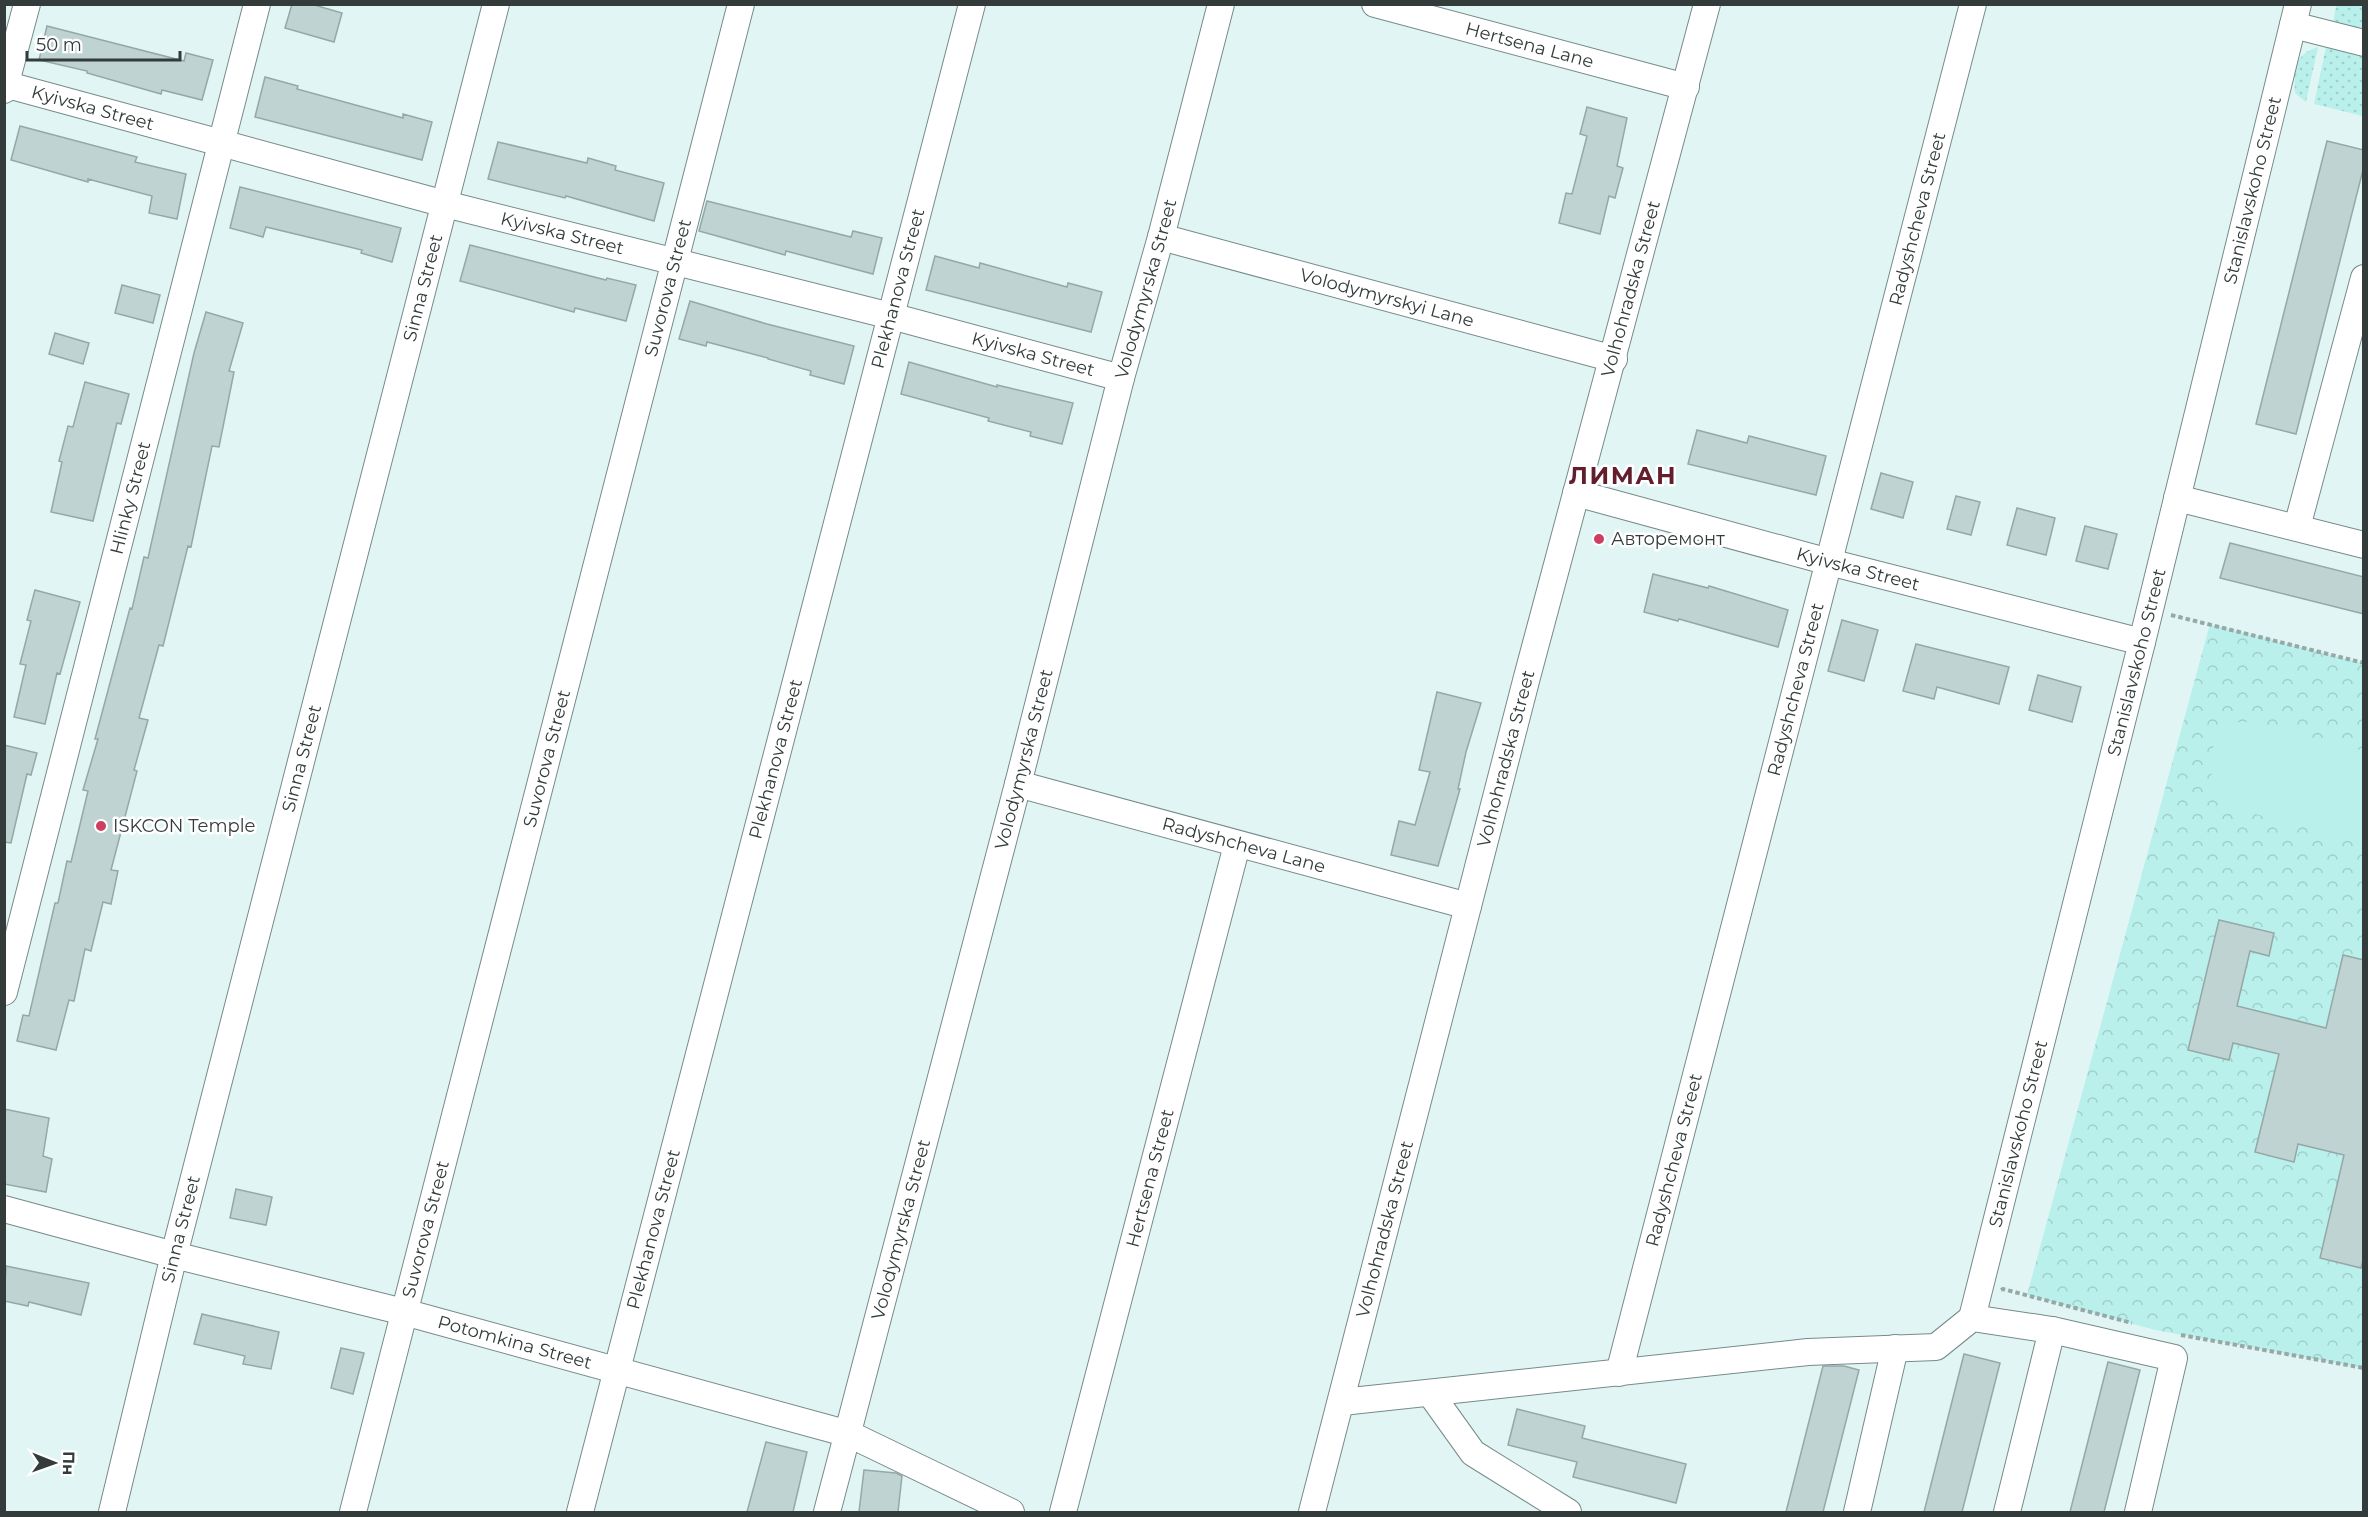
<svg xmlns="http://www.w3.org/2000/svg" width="2368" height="1517" viewBox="0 0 2368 1517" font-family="Montserrat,sans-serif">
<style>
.grass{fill:url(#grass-dots)}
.forest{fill:url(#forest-crowns)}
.pitch{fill:#b9f0eb}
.building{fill:#bfd4d2;stroke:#94a8a6;stroke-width:1.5}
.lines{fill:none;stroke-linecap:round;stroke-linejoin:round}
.minor-casing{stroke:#778a89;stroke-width:28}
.path{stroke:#98a8a7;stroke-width:4;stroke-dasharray:4.5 3;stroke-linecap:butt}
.minor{stroke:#fff;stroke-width:26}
.poi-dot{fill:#cd3e61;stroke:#fff;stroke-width:2}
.labels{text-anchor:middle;stroke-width:5;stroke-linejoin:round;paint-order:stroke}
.street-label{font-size:18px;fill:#333b3b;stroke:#fff}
.poi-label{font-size:18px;fill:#333b3b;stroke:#fff;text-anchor:start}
.district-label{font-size:24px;font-weight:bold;letter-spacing:1.5px;fill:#631e2e;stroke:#fff}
</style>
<defs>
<pattern id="grass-dots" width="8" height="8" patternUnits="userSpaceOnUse" patternTransform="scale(1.5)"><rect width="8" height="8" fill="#b9f0eb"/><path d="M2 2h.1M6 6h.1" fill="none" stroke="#a0cfca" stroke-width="1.8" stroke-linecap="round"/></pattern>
<pattern id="forest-crowns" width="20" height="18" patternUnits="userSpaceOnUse" patternTransform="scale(1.5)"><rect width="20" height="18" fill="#b9f0eb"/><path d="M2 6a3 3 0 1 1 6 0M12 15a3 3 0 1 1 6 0" fill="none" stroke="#a0cfca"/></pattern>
</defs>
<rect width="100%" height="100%" fill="#e1f6f4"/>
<path class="grass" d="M2336,5H2363V34L2333,24Z
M2318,47L2306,102L2295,93C2294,70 2294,54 2318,47Z
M2326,47L2363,57V116L2314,104Z"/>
<path class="forest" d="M2210,624L2363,663V1368L2155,1330L2027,1295Z"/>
<path class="pitch" d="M2239,722H2253L2363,751V842L2232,808C2204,783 2200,739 2239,722Z"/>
<path class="building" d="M292,4H311L342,13L334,42L285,28Z
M47,26L184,61L186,53L213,60L202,100L162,90L161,94L87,73V71L39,60Z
M265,77L298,86L297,89L403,118V114L432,122L422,160L255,117Z
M1587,107L1627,118L1617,166L1623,168L1615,198L1609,196L1600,234L1559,223L1566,193L1572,194L1587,136L1580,134Z
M20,126L137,157L135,162L186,174L177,219L149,213L152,196L88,179V182L11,160Z
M2327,141L2364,150V166L2296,434L2256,424Z
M498,142L587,163L588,158L616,166L615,170L664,183L654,221L566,196L565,198L488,179Z
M240,187L401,228L392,262L361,253L362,250L266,227L263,237L230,228Z
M707,201L851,237L853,231L882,238L873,274L786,251L785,255L699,231Z
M470,245L606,280L607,278L636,285L626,321L575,308L574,312L460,281Z
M935,256L979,268L980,263L1067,287L1068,283L1102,292L1091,332L926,290Z
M122,285L160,295L153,323L115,313Z
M690,301L767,324L854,346L844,384L810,375L811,371L768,359V358L707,342L706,346L679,339Z
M206,312L243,323L229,371L234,372L219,447L212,446L191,547L188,546L163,646L159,645L139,718L148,720L134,770L137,771L111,870L118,871L111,904L103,902L91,951L85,949L74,1001L69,1000L56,1050L17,1041L23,1015L29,1016L55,903H58L67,861L71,862L88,791L83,790L98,739H95L130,608L132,609L144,557L148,558L194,353Z
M55,333L89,343L83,364L49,354Z
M909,362L997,387V385L1073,403L1062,444L1030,436L1031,432L988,421L989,418L901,394Z
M85,382L129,394L121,424L117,423L93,521L51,512L62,462L59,461L68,426L73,427Z
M1697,430L1747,443L1749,436L1826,456L1816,495L1688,464Z
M1881,473L1913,482L1903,518L1871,509Z
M1956,496L1980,502L1971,535L1947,529Z
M2017,508L2055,518L2046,555L2007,545Z
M2085,526L2117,534L2108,569L2076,561Z
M2230,543L2364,577V614L2220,578Z
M1653,574L1708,588L1709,586L1788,610L1778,647L1679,619L1678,621L1644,612Z
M35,590L80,602L60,674L57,673L45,724L14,717L26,665L20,664L31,621L27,620Z
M1842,620L1878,630L1864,681L1828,671Z
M1916,644L2009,667L1999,704L1937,687L1934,699L1903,691Z
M2038,675L2081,687L2072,722L2029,710Z
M1437,692L1481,703L1466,752L1458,789H1460L1438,866L1391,855L1399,821L1415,825L1430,772L1419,770Z
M4,745L37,753L31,775L27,774L11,843L4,842Z
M2219,920L2274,933L2269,956L2250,951L2237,1006L2326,1028L2343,955L2364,960V1257L2361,1268L2320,1258L2344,1155L2298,1144L2294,1162L2255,1152L2279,1054L2233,1043L2229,1060L2188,1050Z
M4,1109L49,1118L43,1156L52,1159L46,1192L4,1184Z
M236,1189L272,1197L266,1225L230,1218Z
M6,1266L89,1283L81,1315L29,1302L28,1306L4,1301Z
M202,1314L279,1332L271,1369L243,1364L245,1356L194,1344Z
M341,1348L364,1353L353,1394L331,1388Z
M1964,1354L2000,1363L1962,1512H1924Z
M2108,1362L2140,1370L2104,1512H2070Z
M1823,1366H1844L1859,1370L1823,1512H1786Z
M1517,1409L1585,1426L1582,1438L1686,1464L1676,1503L1573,1477L1577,1462L1508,1445Z
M766,1442L807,1452L793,1512H747Z
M864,1470L896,1473L902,1476L898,1512H859Z"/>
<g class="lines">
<g class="minor-casing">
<g id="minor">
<path id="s1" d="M1375,4L1686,87"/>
<path d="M2293,25L2364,43"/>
<path id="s2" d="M4,84L445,204L891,316L1121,378"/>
<path d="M4,90L27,4"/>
<path id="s3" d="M1161,237L1614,359"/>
<path id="s4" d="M1576,493L1829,562L2142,642"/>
<path d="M2177,498L2364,545"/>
<path d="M2297,527L2364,278"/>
<path id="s5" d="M1018,784L1468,906"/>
<path id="s6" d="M4,992L257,4"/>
<path id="s7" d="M4,1209L174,1255L404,1312L849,1434L1011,1512"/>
<path id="s8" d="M1972,1318L2142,642L2298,4"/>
<path id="s9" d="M1619,1373L1973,4"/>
<path d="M1430,1393L1473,1453L1568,1512"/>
<path d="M1342,1402L1808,1352L1936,1347L1972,1318L2052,1330L2174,1358L2138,1512"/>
<path id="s10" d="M112,1512L174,1255L496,4"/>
<path id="s11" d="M353,1512L741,4"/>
<path id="s12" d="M580,1512L972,4"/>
<path id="s13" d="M827,1512L1018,784L1121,378L1161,237L1221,4"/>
<path id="s14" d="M1063,1512L1237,845"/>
<path id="s15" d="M1312,1512L1527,677L1707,4"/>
<path d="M1857,1512L1895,1348"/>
<path d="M2007,1512L2052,1330"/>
</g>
</g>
<path class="path" d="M2171,615L2364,663
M2001,1290L2003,1289L2132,1323
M2181,1335L2364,1368"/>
<use href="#minor" class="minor"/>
</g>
<g class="poi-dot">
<circle cx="1599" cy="539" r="6"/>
<circle cx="101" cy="826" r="6"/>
</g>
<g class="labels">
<g class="street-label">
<text dy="6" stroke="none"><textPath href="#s1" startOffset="160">Hertsena Lane</textPath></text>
<text dy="6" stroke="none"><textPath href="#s2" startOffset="92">Kyivska Street</textPath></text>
<text dy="6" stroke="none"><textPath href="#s8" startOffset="1162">Stanislavskoho Street</textPath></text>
<text dy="6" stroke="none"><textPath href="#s9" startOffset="1192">Radyshcheva Street</textPath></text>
<text dy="6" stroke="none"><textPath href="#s2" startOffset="578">Kyivska Street</textPath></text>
<text dy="6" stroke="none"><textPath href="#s10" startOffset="1263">Sinna Street</textPath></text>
<text dy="6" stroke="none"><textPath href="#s11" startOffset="1264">Suvorova Street</textPath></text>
<text dy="6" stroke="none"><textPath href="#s12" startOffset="1264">Plekhanova Street</textPath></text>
<text dy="6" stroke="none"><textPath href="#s13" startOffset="1264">Volodymyrska Street</textPath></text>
<text dy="6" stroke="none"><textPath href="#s15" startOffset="1264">Volhohradska Street</textPath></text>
<text dy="6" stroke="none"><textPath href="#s3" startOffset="234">Volodymyrskyi Lane</textPath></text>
<text dy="6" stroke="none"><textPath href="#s2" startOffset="1064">Kyivska Street</textPath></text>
<text dy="6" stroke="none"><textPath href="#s6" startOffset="510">Hlinky Street</textPath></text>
<text dy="6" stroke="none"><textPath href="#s4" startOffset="292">Kyivska Street</textPath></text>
<text dy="6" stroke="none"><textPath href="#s8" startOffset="676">Stanislavskoho Street</textPath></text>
<text dy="6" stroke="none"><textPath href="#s9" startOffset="706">Radyshcheva Street</textPath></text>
<text dy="6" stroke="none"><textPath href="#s10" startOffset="777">Sinna Street</textPath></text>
<text dy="6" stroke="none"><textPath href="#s11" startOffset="778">Suvorova Street</textPath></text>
<text dy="6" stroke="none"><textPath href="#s15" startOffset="778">Volhohradska Street</textPath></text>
<text dy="6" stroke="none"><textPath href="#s12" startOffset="778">Plekhanova Street</textPath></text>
<text dy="6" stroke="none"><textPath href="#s13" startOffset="778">Volodymyrska Street</textPath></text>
<text dy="6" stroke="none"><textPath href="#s5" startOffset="234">Radyshcheva Lane</textPath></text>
<text dy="6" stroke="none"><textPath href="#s8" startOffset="190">Stanislavskoho Street</textPath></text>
<text dy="6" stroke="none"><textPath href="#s9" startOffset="220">Radyshcheva Street</textPath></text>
<text dy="6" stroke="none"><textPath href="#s14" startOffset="345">Hertsena Street</textPath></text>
<text dy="6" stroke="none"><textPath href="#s10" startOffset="291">Sinna Street</textPath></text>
<text dy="6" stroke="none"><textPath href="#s11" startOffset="292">Suvorova Street</textPath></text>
<text dy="6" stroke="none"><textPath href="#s12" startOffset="292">Plekhanova Street</textPath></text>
<text dy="6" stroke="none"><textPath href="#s13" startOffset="292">Volodymyrska Street</textPath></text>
<text dy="6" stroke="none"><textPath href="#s15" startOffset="292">Volhohradska Street</textPath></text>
<text dy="6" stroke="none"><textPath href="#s7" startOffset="528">Potomkina Street</textPath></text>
</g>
<g class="poi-label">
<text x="1611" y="545">Авторемонт</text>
<text x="113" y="832">ISKCON Temple</text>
</g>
<g class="district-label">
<text x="1623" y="484">ЛИМАН</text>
</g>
</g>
<rect width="2368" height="1517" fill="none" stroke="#333b3b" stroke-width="12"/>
<g transform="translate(54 1463) rotate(91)" stroke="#ffffff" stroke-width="4.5" paint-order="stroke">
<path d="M0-4.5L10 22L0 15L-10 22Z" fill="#333b3b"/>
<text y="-9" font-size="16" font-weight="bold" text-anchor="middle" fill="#333b3b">Пн</text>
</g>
<path d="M27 51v9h153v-9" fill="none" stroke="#333b3b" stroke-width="3"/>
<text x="36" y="51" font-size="18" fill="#333b3b" stroke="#ffffff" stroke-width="4.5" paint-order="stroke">50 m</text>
</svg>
